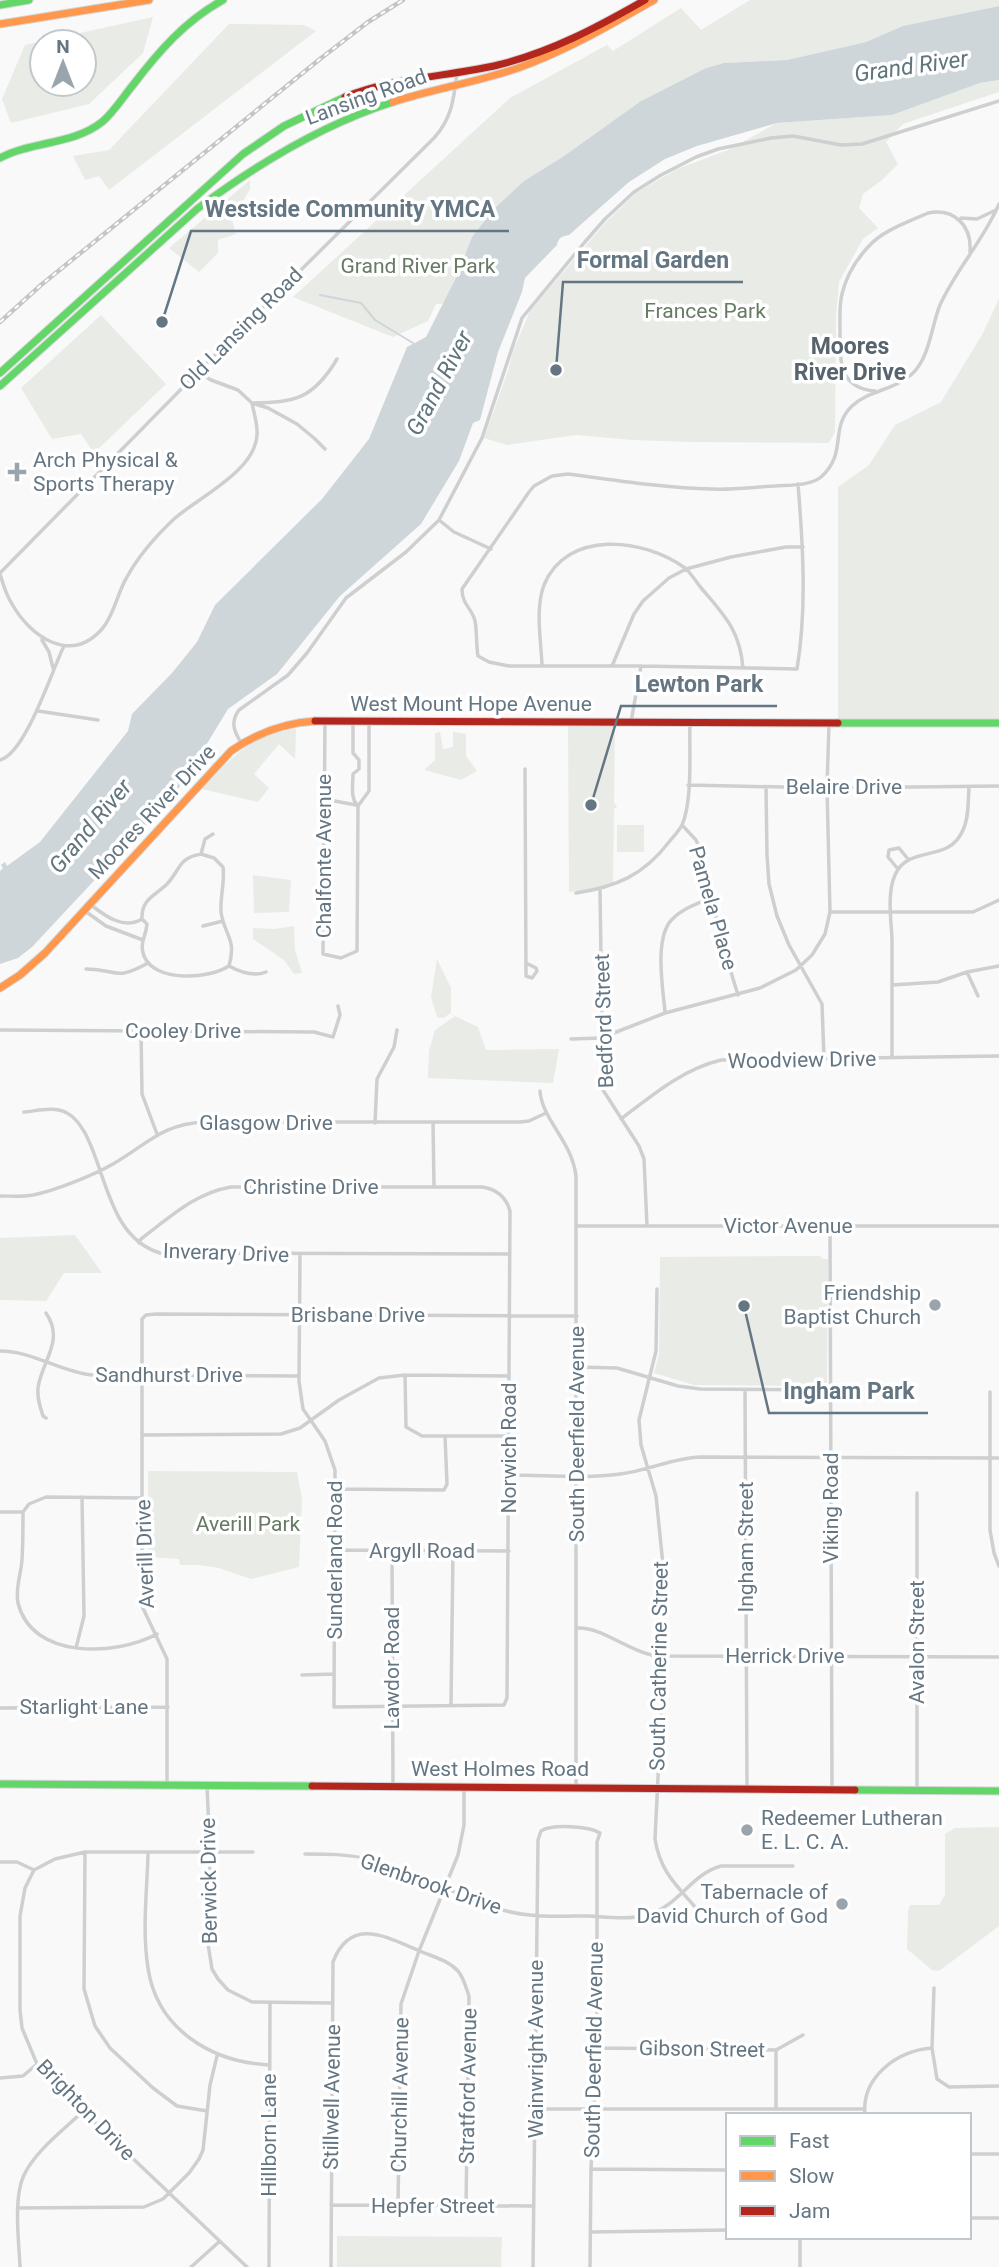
<svg xmlns="http://www.w3.org/2000/svg" width="999" height="2267" viewBox="0 0 999 2267" font-family="Roboto,sans-serif">
<style>
.green{fill:#e8ebe6;fill-rule:evenodd}
.water{fill:#ced6d9}
.lines{fill:none;stroke-linecap:round;stroke-linejoin:round}
.stream{stroke:#ced6d9;stroke-width:2}
.fast-casing{stroke:#d5d6d7;stroke-width:9}
.slow-casing{stroke:#d5d6d7;stroke-width:9}
.jam-casing{stroke:#d5d6d7;stroke-width:9}
.street{stroke:#cecfd0;stroke-width:3.5}
.fast{stroke:#63d668;stroke-width:7}
.slow{stroke:#ff974d;stroke-width:7}
.jam{stroke:#b3261e;stroke-width:7}
.rail-casing{stroke:#c3c5c6;stroke-width:4.5}
.rail{stroke:#fff;stroke-width:2;stroke-dasharray:5;stroke-linecap:butt}
.poi-dot{fill:#99a4ac;stroke:#fff;stroke-width:2.5}
.labels{text-anchor:middle;stroke-width:7;stroke-linejoin:round;paint-order:stroke}
.street-label{font-size:21px;fill:#657683;stroke:#fff}
.park-label{font-size:21px;fill:#687a64;stroke:#fff}
.poi-label{font-size:21px;fill:#657683;stroke:#fff;text-anchor:start}
.water-label{font-size:23px;font-style:italic;fill:#60757c;stroke:#fff}
.neighbourhood-label{font-size:23px;font-weight:bold;fill:#57646e;stroke:#fff}
.leader{fill:none;stroke:#657683;stroke-width:2.5}
.callout-dot{fill:#657683;stroke:#fff;stroke-width:2.5}
.callout-label{font-size:23px;text-anchor:middle;font-weight:bold;fill:#657683;stroke:#fff;stroke-width:7;stroke-linejoin:round;paint-order:stroke}
</style>
<rect width="100%" height="100%" fill="#f9f9f9"/>
<path class="green" d="M750,0H999V6L904,26L866,42L787,60L724,63L706,68L641,101L564,156L524,181L458,274L444,304H436L428,321L393,337L293,297L510,98L607,45L613,51L681,8L701,30Z
M153,17L143,53L89,104L11,123L2,99L25,45ZM84,42V84H42V42Z
M229,24L304,25L316,31L109,190L99,176L85,180L73,156L109,150Z
M999,80V92L903,124L886,142L898,164L882,180L863,194L859,208L878,228L863,239L839,282L836,316L835,432L829,443L690,442L632,440L576,435L507,445L484,438L508,371L513,351L530,311L606,222L636,193L677,169L728,150L777,123L892,115L980,83Z
M250,180V189L232,220L236,234L218,240V253L199,272L169,248Z
M999,299V723H838V487L869,465L895,425L941,402L982,335Z
M101,315L166,384L94,453L81,434L52,439L21,388Z
M568,726H615L614,802L617,807L614,809L613,883L586,890L569,892Z
M296,729L295,759L279,744L254,774L269,788L258,802L202,789C231,758 251,734 296,729Z
M440,732L443,749L453,747V732L466,734V756L477,771L461,780L424,770L435,760V733Z
M617,825H644V852H617Z
M253,875L291,880L289,912L254,913Z
M294,926L295,950L302,973L294,974L284,960L253,939V928L275,929Z
M437,959L451,988V1013L443,1018L437,1017L431,997Z
M455,1016L478,1027L486,1050L559,1049L553,1083L428,1078L429,1051L435,1030Z
M75,1235L102,1273H64L46,1301L0,1300V1238Z
M820,1256L823,1259H828L827,1386L694,1385L654,1373L659,1354L660,1257Z
M148,1471L297,1472L302,1499L299,1567L251,1579L219,1568L199,1565H180L179,1559L148,1557Z
M999,1827V1926L939,1971L932,1970L907,1949L908,1911L910,1905H939L945,1895V1834L955,1828Z
M337,2236L502,2237L501,2267H337Z"/>
<path class="water" d="M999,6V80L980,83L892,115L777,123L697,146L665,159L629,182L569,235C562,236 558,238 557,245L525,278L522,292L498,352L480,420L473,423L459,461L421,524L340,596L277,674L228,709L194,765L174,795L32,947L18,958L0,964V871L3,868L1,865L5,862L7,866L40,842L128,731L132,714L172,673L197,642L215,605L322,499L369,439L407,347L426,337L458,274L472,237L495,208L524,181L564,156L641,101L706,68L724,63L787,60L866,42L903,26Z"/>
<g class="lines">
<path class="stream" d="M320,295L361,303L375,320L413,343"/>
<g class="fast-casing">
<path id="fast" d="M0,5L29,0
M0,158C32,141 73,145 102,122C114,112 123,97 133,85C159,51 185,21 223,0
M0,373L243,154L284,126L345,97
M0,386L197,209C257,164 321,125 393,102
M838,723H999
M0,1784L312,1786
M855,1790L999,1791"/>
</g>
<g class="slow-casing">
<path id="slow" d="M0,24L149,0
M393,102C434,89 477,82 518,68C566,51 610,25 654,0
M0,988L20,975L45,953L231,751C257,733 283,723 315,721"/>
</g>
<g class="jam-casing">
<path id="jam" d="M345,97C394,77 447,77 498,65C551,52 598,27 645,0
M315,721L838,723
M312,1786L855,1790"/>
</g>
<path class="street" d="M961,218L977,219L996,210
M198,372L211,380L238,390L252,403L268,408L297,424L314,438L325,449
M875,391C838,388 840,360 840,331C840,319 839,306 842,294C846,277 856,260 868,247C883,230 908,222 928,213C955,208 972,226 970,252
M798,484C803,545 807,609 797,669L641,666H509L489,662L478,656C476,644 477,630 475,621C472,608 462,605 462,589L529,492L534,486L552,476L568,474C615,480 663,488 711,489C732,490 754,487 775,486C789,485 810,486 821,477C848,453 829,428 852,406C869,390 895,390 912,374C930,357 931,327 940,305C956,269 984,240 999,204
M439,520L454,532L491,549
M0,573L198,372L434,138C452,118 454,98 457,73
M0,574C3,584 6,595 12,604C30,636 70,665 102,629C115,614 117,593 127,577C139,555 156,536 174,519C199,497 255,471 257,435C258,425 254,414 252,403C295,403 314,398 337,359
M42,640L49,652L53,668
M542,665C541,640 535,609 544,585C567,529 644,538 685,568C691,573 696,582 702,589C725,616 740,631 743,668
M612,666L634,614L643,601L669,578L686,569L731,557L786,547H803
M38,711L98,720
M325,721L323,954L341,958L357,951L358,806L369,791V721
M353,721V753L359,760V769L353,774C353,785 350,798 358,806
M631,722L641,666
M242,744C234,732 230,722 239,710L288,675L307,653L346,598L406,552L439,520L482,438L522,318L584,243L605,219L634,192L661,175L696,157L718,149L771,138L793,136L841,145L862,144L999,101
M0,760C26,753 52,670 64,646
M525,769L526,976L532,978L537,971L536,968L526,963
M688,785L827,788L999,786
M766,787L767,855L769,884L777,916L789,945L822,1004L824,1059
M324,799L356,805
M682,825L696,840L700,849L723,946L738,995
M201,854L214,858L223,867C225,882 220,897 221,912C224,935 237,938 229,966C209,979 155,983 144,956C139,944 146,936 147,924L142,919C141,899 155,896 167,884C181,869 178,858 201,854Z
M201,854L205,839L213,834
M898,869L888,857L889,850L899,848L908,859
M600,890L603,1090L639,1146L644,1159L647,1226
M576,893C616,887 644,875 669,842C673,837 679,831 682,825C693,800 689,750 690,722
M91,905C105,916 124,930 142,919
M85,911L106,926L143,940
M830,912H973L999,900
M203,926L223,921
M229,966C240,972 254,977 266,972
M86,969C118,969 114,982 148,963
M967,972L978,996
M892,985L938,982L967,972L999,966
M665,1012C663,989 655,944 669,923C679,909 698,904 712,897
M0,1030L314,1032L333,1037L340,1015L338,1006
M141,1030L142,1094L157,1134
M571,1039L601,1038L665,1013L760,988L796,970L812,955L825,934L830,912L827,788L829,723
M892,1058C892,1018 892,978 892,939C891,919 887,893 895,875C908,844 949,864 963,830C969,818 968,801 969,787
M540,1091C542,1120 572,1141 576,1176V1786
M24,1112C37,1111 55,1106 67,1113C75,1117 80,1125 85,1133C107,1174 109,1237 160,1253L510,1254
M621,1119C651,1096 683,1069 721,1060L999,1056
M433,1122L434,1187
M375,1123L377,1079L394,1047L397,1030
M0,1196C11,1196 22,1197 33,1195C54,1191 94,1175 113,1164C148,1144 161,1124 205,1122H520L529,1121L546,1113
M577,1226H999
M830,1226L832,1790
M139,1243L141,1239C169,1218 195,1193 231,1187H482C496,1189 506,1197 510,1211L507,1698L504,1705L334,1707L335,1470L325,1441L303,1409L299,1381L300,1255
M657,1289L656,1351L639,1420L641,1445L656,1496L663,1565L664,1655L655,1839C660,1871 676,1885 696,1908
M0,1351C33,1351 60,1372 92,1375L299,1376
M577,1367L617,1368L678,1386L700,1389L831,1390
M405,1375L406,1427L422,1436H510
M745,1390L747,1789
M990,1392V1530L994,1553L999,1566
M46,1418L43,1416C40,1407 37,1398 38,1388C42,1360 65,1341 46,1313
M142,1435L281,1434L300,1428L339,1400L379,1378L405,1375L509,1376
M510,1475C546,1475 584,1479 620,1474C648,1471 672,1458 700,1457L999,1458
M336,1489L444,1490L447,1484L445,1436
M917,1493V1790
M0,1512H23L29,1504L46,1497L142,1498
M23,1512C23,1528 23,1544 22,1560C21,1574 15,1589 18,1603C32,1660 116,1656 157,1634
M336,1550L509,1551
M392,1550L393,1785
M577,1628C601,1626 629,1652 657,1656L999,1657
M76,1648L84,1616L82,1497
M302,1675L334,1674
M451,1705L453,1551
M0,1708L168,1707
M167,1784V1659L142,1606V1319L146,1315L156,1314L577,1316
M207,1786L210,1853L208,1944L212,1969L218,1979L228,1990L252,2002L333,2003
M85,1852L84,1989L95,2026L110,2048L153,2088L177,2106L207,2111
M148,1854C147,1891 142,1931 148,1968C157,2029 211,2062 269,2065
M305,1854C326,1854 348,1854 368,1859C415,1870 457,1897 503,1910C530,1918 561,1916 589,1916C607,1917 629,1920 647,1915C678,1907 691,1874 721,1866H793
M0,1862H17L34,1870L55,1859L85,1852H253
M34,1870L25,1888L20,1916V2010L22,2028L37,2064L83,2111L247,2267
M934,1988L932,2048L937,2079L949,2087L999,2086
M597,2048L776,2050L803,2035
M0,2078L23,2076L37,2064
M536,2109H864
M776,2109V2050
M865,2115C861,2077 898,2050 932,2048
M969,2154H999
M591,2169L728,2170
M331,2205L534,2206
M398,2206L401,2004L419,1951L458,1855L464,1825V1788
M19,2208L144,2207L163,2199L189,2173L199,2159L203,2150L210,2085L217,2056
M969,2218H999
M590,2232L728,2230
M20,2267C19,2241 13,2198 24,2175C36,2150 64,2130 83,2111
M191,2267L220,2241
M269,2267L270,2003
M331,2267L333,1962C351,1915 388,1938 420,1951C433,1957 448,1960 458,1971C464,1978 466,1988 469,1996L466,2206
M533,2267L538,1840L541,1831C552,1824 589,1826 600,1833L597,1842V2048L591,2169L590,2267
M800,2267V2237"/>
<use href="#fast" class="fast"/>
<use href="#slow" class="slow"/>
<use href="#jam" class="jam"/>
<g class="rail-casing">
<path id="rail" d="M0,322L41,285L320,59L368,22L403,0"/>
</g>
<use href="#rail" class="rail"/>
</g>
<g class="poi-dot">
<path d="M13.5 461.5h7v7h7v7h-7v7h-7v-7h-7v-7h7z"/>
<circle cx="935" cy="1305" r="7"/>
<circle cx="747" cy="1830" r="7"/>
<circle cx="842" cy="1904" r="7"/>
</g>
<g class="labels">
<g class="street-label">
<text transform="translate(366 97) rotate(-20)" y="7">Lansing Road</text>
<text transform="translate(241 329) rotate(-45)" y="7">Old Lansing Road</text>
<text x="471" y="711">West Mount Hope Avenue</text>
<text x="844" y="794">Belaire Drive</text>
<text transform="translate(152 812) rotate(-47)" y="7">Moores River Drive</text>
<text transform="translate(324 856) rotate(-90)" y="7">Chalfonte Avenue</text>
<text transform="translate(713 908) rotate(74)" y="7">Pamela Place</text>
<text transform="translate(604 1021) rotate(-92)" y="7">Bedford Street</text>
<text x="183" y="1038">Cooley Drive</text>
<text transform="translate(802 1060) rotate(-1)" y="7">Woodview Drive</text>
<text x="266" y="1130">Glasgow Drive</text>
<text x="311" y="1194">Christine Drive</text>
<text x="788" y="1233">Victor Avenue</text>
<text transform="translate(226 1253) rotate(2)" y="7">Inverary Drive</text>
<text x="358" y="1322">Brisbane Drive</text>
<text x="169" y="1382">Sandhurst Drive</text>
<text transform="translate(577 1434) rotate(-90)" y="7">South Deerfield Avenue</text>
<text transform="translate(509 1448) rotate(-90)" y="7">Norwich Road</text>
<text transform="translate(831 1508) rotate(-90)" y="7">Viking Road</text>
<text transform="translate(746 1547) rotate(-90)" y="7">Ingham Street</text>
<text x="422" y="1558">Argyll Road</text>
<text transform="translate(145 1554) rotate(-92)" y="7">Averill Drive</text>
<text transform="translate(335 1560) rotate(-90)" y="7">Sunderland Road</text>
<text transform="translate(917 1642) rotate(-90)" y="7">Avalon Street</text>
<text x="785" y="1663">Herrick Drive</text>
<text transform="translate(659 1666) rotate(-89)" y="7">South Catherine Street</text>
<text transform="translate(392 1668) rotate(-90)" y="7">Lawdor Road</text>
<text x="84" y="1714">Starlight Lane</text>
<text x="500" y="1776">West Holmes Road</text>
<text transform="translate(209 1881) rotate(-91)" y="7">Berwick Drive</text>
<text transform="translate(431 1884) rotate(19)" y="7">Glenbrook Drive</text>
<text transform="translate(536 2049) rotate(-90)" y="7">Wainwright Avenue</text>
<text transform="translate(702 2049) rotate(1)" y="7">Gibson Street</text>
<text transform="translate(594 2050) rotate(-89)" y="7">South Deerfield Avenue</text>
<text transform="translate(468 2086) rotate(-89)" y="7">Stratford Avenue</text>
<text transform="translate(400 2095) rotate(-89)" y="7">Churchill Avenue</text>
<text transform="translate(332 2097) rotate(-89)" y="7">Stillwell Avenue</text>
<text transform="translate(86 2110) rotate(46)" y="7">Brighton Drive</text>
<text transform="translate(269 2135) rotate(-90)" y="7">Hillborn Lane</text>
<text x="433" y="2213">Hepfer Street</text>
</g>
<g class="park-label">
<text x="418" y="273">Grand River Park</text>
<text x="705" y="318">Frances Park</text>
<text x="248" y="1531">Averill Park</text>
</g>
<g class="poi-label">
<text x="33" y="467">Arch Physical &amp;<tspan x="33" dy="24">Sports Therapy</tspan></text>
<text x="921" y="1300" text-anchor="end">Friendship<tspan x="921" dy="24">Baptist Church</tspan></text>
<text x="761" y="1825">Redeemer Lutheran<tspan x="761" dy="24">E. L. C. A.</tspan></text>
<text x="828" y="1899" text-anchor="end">Tabernacle of<tspan x="828" dy="24">David Church of God</tspan></text>
</g>
<g class="water-label">
<text transform="translate(911 66) rotate(-8)" y="8">Grand River</text>
<text transform="translate(439 383) rotate(-62)" y="8">Grand River</text>
<text transform="translate(90 826) rotate(-50)" y="8">Grand River</text>
</g>
<g class="neighbourhood-label">
<text x="850" y="354">Moores<tspan x="850" dy="26">River Drive</tspan></text>
</g>
</g>
<path class="leader" d="M162 322L191 231H509M556 370L563 282H743M591 805L621 706H777M744 1306L769 1413H928"/>
<g class="callout-dot">
<circle cx="162" cy="322" r="7"/>
<circle cx="556" cy="370" r="7"/>
<circle cx="591" cy="805" r="7"/>
<circle cx="744" cy="1306" r="7"/>
</g>
<g class="callout-label">
<text x="350" y="217">Westside Community YMCA</text>
<text x="653" y="268">Formal Garden</text>
<text x="699" y="692">Lewton Park</text>
<text x="849" y="1399">Ingham Park</text>
</g>
<rect x="726" y="2113" width="245" height="126" fill="#ffffff" stroke="#c1c8cd" stroke-width="2"/>
<rect x="740" y="2136" width="35" height="10" fill="#63d668" stroke="#c1c8cd" stroke-width="2"/>
<text x="789" y="2148" font-size="21" fill="#657683">Fast</text>
<rect x="740" y="2171" width="35" height="10" fill="#ff974d" stroke="#c1c8cd" stroke-width="2"/>
<text x="789" y="2183" font-size="21" fill="#657683">Slow</text>
<rect x="740" y="2206" width="35" height="10" fill="#b3261e" stroke="#c1c8cd" stroke-width="2"/>
<text x="789" y="2218" font-size="21" fill="#657683">Jam</text>
<g transform="translate(63 63)"><circle r="33" fill="#ffffff" stroke="#c1c8cd" stroke-width="2"/>
<path d="M0-5L12 26L0 18L-12 26Z" fill="#99a4ac"/>
<text y="-10" font-size="19" font-weight="bold" text-anchor="middle" fill="#657683">N</text>
</g>
</svg>
